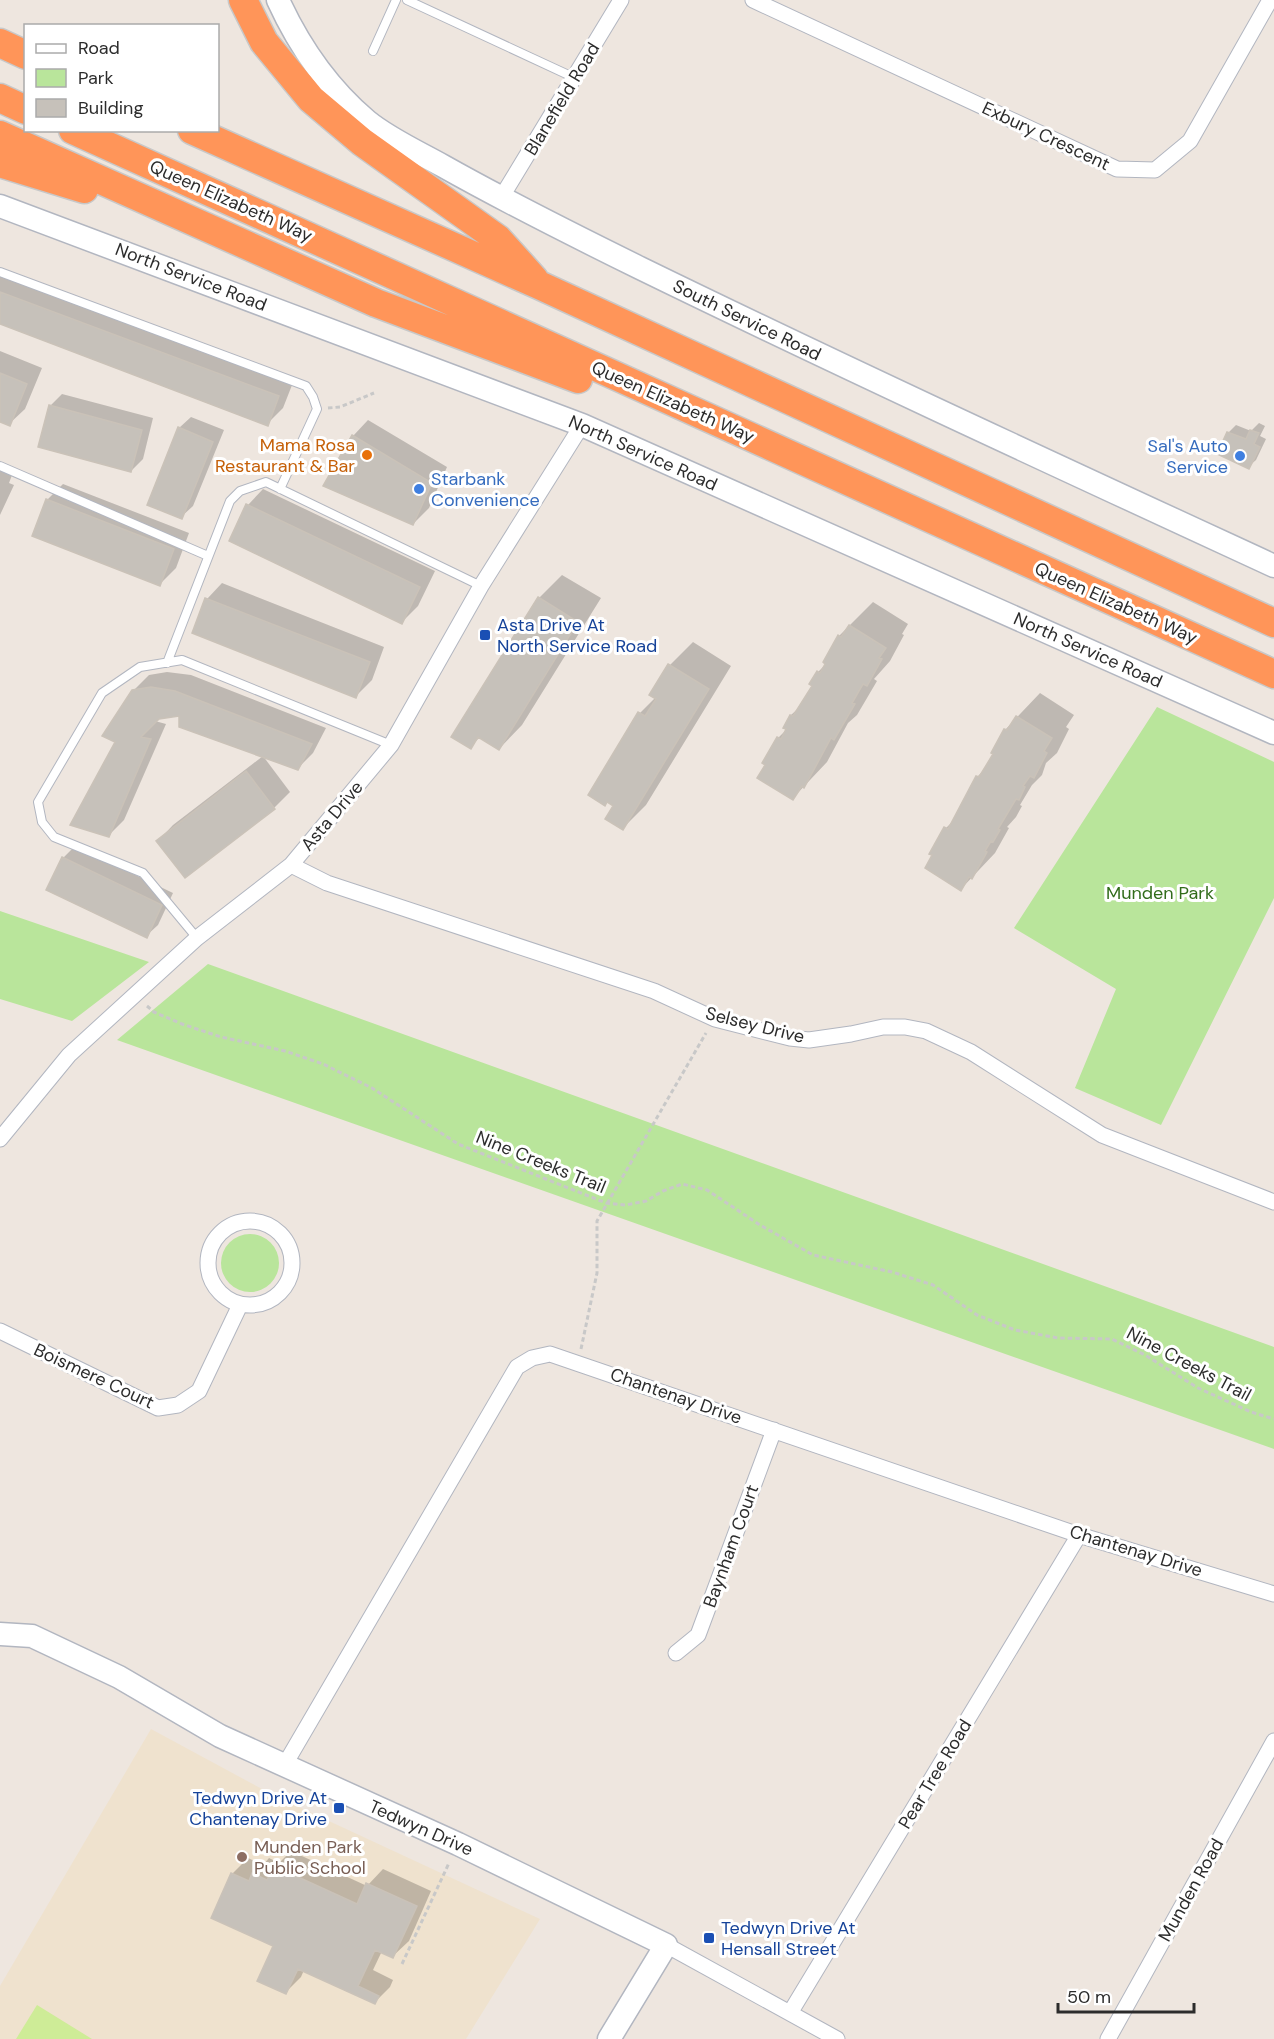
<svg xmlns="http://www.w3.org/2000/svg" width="1274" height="2039" viewBox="0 0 1274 2039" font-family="'DM Sans',sans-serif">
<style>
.education{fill:#efe2ce}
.green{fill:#b9e59b}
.pitch{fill:#ceec97}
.shadow{fill:#0003}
.building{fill:#c6c1ba;stroke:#cac2b8;stroke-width:1.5}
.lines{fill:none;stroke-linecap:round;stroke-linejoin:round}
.lane-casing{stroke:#b2b6c0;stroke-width:10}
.street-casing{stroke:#b2b6c0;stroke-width:17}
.secondary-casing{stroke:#b2b6c0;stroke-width:25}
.highway-casing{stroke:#c8c8c8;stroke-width:31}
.path{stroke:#c8c8c8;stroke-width:3;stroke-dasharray:4.5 3;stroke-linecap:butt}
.lane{stroke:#fff;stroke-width:8}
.street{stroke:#fff;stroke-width:15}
.secondary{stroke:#fff;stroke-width:22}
.highway{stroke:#ff9559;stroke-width:28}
.food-dot{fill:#e8710a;stroke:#fff;stroke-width:2}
.shop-dot{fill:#3f7fe0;stroke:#fff;stroke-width:2}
.transit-dot{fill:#1a4fb4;stroke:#fff;stroke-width:2}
.education-dot{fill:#8d6e63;stroke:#fff;stroke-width:2}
.labels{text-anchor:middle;stroke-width:6;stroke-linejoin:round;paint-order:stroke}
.street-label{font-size:18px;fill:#2c2c2c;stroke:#fff}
.food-label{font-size:18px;fill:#c56008;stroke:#fff;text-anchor:end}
.shop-label{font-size:18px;fill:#366cbe;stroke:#fff;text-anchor:end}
.transit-label{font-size:18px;fill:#164399;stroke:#fff;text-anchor:start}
.park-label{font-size:18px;fill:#316c1a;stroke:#fff}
.education-label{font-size:18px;fill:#785e54;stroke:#fff;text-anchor:start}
</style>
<rect width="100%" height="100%" fill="#eee6df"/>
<path class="education" d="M151,1729L275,1796L540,1919L466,2039H0V1986Z"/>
<path class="green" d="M1157,707L1274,762V898L1161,1125L1075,1088L1116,989L1014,928Z
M0,911L149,962L72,1021L0,999Z
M208,964L1274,1347V1449L117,1040Z
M221 1263a29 29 0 1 1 58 0a29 29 0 1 1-58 0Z"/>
<path class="pitch" d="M37,2005L92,2039H16Z"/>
<path class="shadow" d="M0,271L294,380L283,408L267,424L0,323Z
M0,351L42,368L25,409L9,424L0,421Z
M62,394L153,418L143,459L131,471L50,406Z
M191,417L224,430L193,506L181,517L179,428Z
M368,420L447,467L429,508L413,524L353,436Z
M1259,423L1265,426L1260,436L1266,439L1256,460L1248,467L1228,433L1236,425L1251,431Z
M0,470L12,475L9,483L14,485L0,515Z
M63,484L189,533L176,568L160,584L47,500Z
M263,489L435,571L418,606L402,622L231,540L248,505Z
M562,575L601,598L522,725L499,749L480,737L470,747L539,598Z
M222,583L384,647L372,680L356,696L207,599Z
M873,602L908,624L902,634L904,635L890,661L874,679L877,681L857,715L848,723L827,762L793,798L767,764L778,738L788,728L791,715L802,705L814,686L818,672L827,663L839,636Z
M693,642L731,666L646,805L623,828L615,805L640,713L656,697L670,665Z
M167,672L191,675L326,728L313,753L297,769L180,714L159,717L155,721L166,724L124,820L109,835L117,742L133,691L149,675Z
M1040,693L1074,715L1066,727L1069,729L1057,753L1046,763L1042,775L1032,785L1020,805L1022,806L1016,817L1007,827L1009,828L995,853L961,889L946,828L955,819L978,776L986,768L1005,730Z
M263,756L290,792L274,808L185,876L158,841L173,825Z
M75,846L173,893L158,925L146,936L63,858Z
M291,1851L367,1886L383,1869L431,1891L409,1941L393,1956L382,1951L373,1970L393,1980L390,1987L375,2002L304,1970L301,1977L285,1993L275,1945L232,1874L248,1858L263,1865L269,1858L279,1863Z"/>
<path class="building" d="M0,292L279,396L268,426L0,324Z
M0,373L27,384L10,426L0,422Z
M49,405L142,430L131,472L38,447Z
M178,427L213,442L182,519L147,505Z
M1250,430L1259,433L1254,444L1260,447L1249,469L1217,454L1227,432L1246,439Z
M352,435L432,483L413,525L323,486Z
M46,499L174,549L160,586L32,536Z
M246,504L420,587L402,624L229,541Z
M538,597L578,622L499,750L478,737L471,749L451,737Z
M205,598L370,662L356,698L192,633Z
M849,625L886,648L879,658L882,659L867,686L863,684L852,703L855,704L834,740L831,738L804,788L802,786L793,800L757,778L765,765L762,763L777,737L781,739L786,729L783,728L790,715L793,716L812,686L809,684L817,671L820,673L825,664L823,662L838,635L841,637Z
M668,664L709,689L623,830L605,819L613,806L607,802L605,806L588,795L638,712L645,716L656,699L649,695Z
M151,687L175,691L312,744L298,770L179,727V716L159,719L141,737L151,739L109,837L70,825L115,742L102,736L132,690Z
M1016,716L1052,738L1044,751L1047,753L1034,778L1030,776L1023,786L1025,787L1019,800L1016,799L998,829L1000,830L993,842L991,841L985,851L987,852L972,879L969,877L961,891L925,868L932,855L929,854L944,827L948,829L976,776L979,777L993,754L991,753L1004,729L1007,730Z
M246,771L275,809L185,878L156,841Z
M62,857L162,905L147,938L46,890Z
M274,1866L357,1904L366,1883L417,1906L393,1958L375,1950L358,1986L379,1996L375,2004L298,1969L286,1994L257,1981L273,1946L211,1918L231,1873L249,1881L252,1873L267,1880Z"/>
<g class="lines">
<g class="lane-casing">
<path id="lane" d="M407,0L575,78
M373,51L396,0
M0,272L306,386L313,397L317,409L280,489
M0,466L208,556
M167,663L230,501L240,491L266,482L481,586
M197,938L143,873L54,837L42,822L38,802L102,693L140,667L182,660L391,745"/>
</g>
<g class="street-casing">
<path id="street" d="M753,0L1117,169L1155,170L1190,141L1270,0
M501,198L621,0
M291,865L327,883L654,991L715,1019L790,1038L809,1040L851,1034L883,1027H905L926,1031L971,1052L1102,1135L1274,1202
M0,1139L69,1055L197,938L291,865L391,745L481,586L582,425
M208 1263a42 42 0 1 1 84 0a42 42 0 1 1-84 0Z
M0,1331L158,1408L178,1405L199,1391L240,1305
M676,1653L698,1635L774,1430
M284,1766L517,1367L532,1358L550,1354L1079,1535L1274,1594
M666,1945L837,2039
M790,2013L1079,1535
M1108,2039L1274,1741"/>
</g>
<g class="secondary-casing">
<path id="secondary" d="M278,0C299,46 328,88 367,121C389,139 418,152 443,166C507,202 573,235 640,268C849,370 1062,468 1274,566
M0,206L582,425L1274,733
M0,1634L32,1636L119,1677L220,1736L458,1844L666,1945L609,2039"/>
</g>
<g class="highway-casing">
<path id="highway" d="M243,0L264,42L311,99L362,142L498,239L534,279
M0,43L26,55
M0,98L26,110
M73,130L1274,674
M192,130L539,285L1274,623
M0,135L376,303L578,379
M0,163L84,189"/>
</g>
<path class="path" d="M328,408L340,407L374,393
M147,1006L154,1012L182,1024L221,1037L285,1051L323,1064L372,1088L458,1144L606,1203L626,1205L646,1201L663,1191L682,1184L707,1190L760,1225L813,1255L892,1272L933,1285L977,1315L1015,1330L1058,1338L1112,1339L1145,1355L1198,1388L1251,1412L1274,1419
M581,1349L597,1273V1221L706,1033
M402,1964L449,1863"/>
<use href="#lane" class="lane"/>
<use href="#street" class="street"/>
<use href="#secondary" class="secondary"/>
<use href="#highway" class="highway"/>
</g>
<circle class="food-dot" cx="367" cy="455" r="6"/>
<g class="shop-dot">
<circle cx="1240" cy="456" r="6"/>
<circle cx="419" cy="489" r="6"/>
</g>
<g class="transit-dot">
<rect x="479" y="629" width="12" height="12" rx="3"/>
<rect x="333" y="1802" width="12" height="12" rx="3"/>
<rect x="703" y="1932" width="12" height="12" rx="3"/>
</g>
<circle class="education-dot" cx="242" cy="1857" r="6"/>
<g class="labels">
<g class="street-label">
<text transform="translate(562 99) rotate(-59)" y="6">Blanefield Road</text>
<text transform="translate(1046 136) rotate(25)" y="6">Exbury Crescent</text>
<text transform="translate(231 201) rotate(24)" y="6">Queen Elizabeth Way</text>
<text transform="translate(191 277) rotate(21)" y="6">North Service Road</text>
<text transform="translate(747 320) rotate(26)" y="6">South Service Road</text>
<text transform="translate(673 402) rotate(24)" y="6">Queen Elizabeth Way</text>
<text transform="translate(643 453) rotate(24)" y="6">North Service Road</text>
<text transform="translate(1116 603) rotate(24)" y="6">Queen Elizabeth Way</text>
<text transform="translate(1088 650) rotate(24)" y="6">North Service Road</text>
<text transform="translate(332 816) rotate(-50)" y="6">Asta Drive</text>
<text transform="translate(755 1025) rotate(14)" y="6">Selsey Drive</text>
<text transform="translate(541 1162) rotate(22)" y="6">Nine Creeks Trail</text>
<text transform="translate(1189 1364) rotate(28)" y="6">Nine Creeks Trail</text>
<text transform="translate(94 1376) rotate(25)" y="6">Boismere Court</text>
<text transform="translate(676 1396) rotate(19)" y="6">Chantenay Drive</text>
<text transform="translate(731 1546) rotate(-70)" y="6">Baynham Court</text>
<text transform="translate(1136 1551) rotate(17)" y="6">Chantenay Drive</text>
<text transform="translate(935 1774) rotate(-59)" y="6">Pear Tree Road</text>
<text transform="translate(421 1828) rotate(24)" y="6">Tedwyn Drive</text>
<text transform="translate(1191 1890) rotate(-61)" y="6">Munden Road</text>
</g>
<g class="food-label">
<text x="355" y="451">Mama Rosa<tspan x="355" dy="21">Restaurant &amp; Bar</tspan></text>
</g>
<g class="shop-label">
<text x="1228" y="452">Sal's Auto<tspan x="1228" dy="21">Service</tspan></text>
<text x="431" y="485" text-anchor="start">Starbank<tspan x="431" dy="21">Convenience</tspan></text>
</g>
<g class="transit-label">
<text x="497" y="631">Asta Drive At<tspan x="497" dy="21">North Service Road</tspan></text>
<text x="327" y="1804" text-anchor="end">Tedwyn Drive At<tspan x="327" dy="21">Chantenay Drive</tspan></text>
<text x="721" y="1934">Tedwyn Drive At<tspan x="721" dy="21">Hensall Street</tspan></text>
</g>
<g class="park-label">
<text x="1160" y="899">Munden Park</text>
</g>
<g class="education-label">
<text x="254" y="1853">Munden Park<tspan x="254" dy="21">Public School</tspan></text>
</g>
</g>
<rect x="24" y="24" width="195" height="108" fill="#ffffff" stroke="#ababab" stroke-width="1.5"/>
<rect x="36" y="44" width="30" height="9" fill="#ffffff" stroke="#ababab" stroke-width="1.5"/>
<text x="78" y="54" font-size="18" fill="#2c2c2c">Road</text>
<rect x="36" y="69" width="30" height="18" fill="#b9e59b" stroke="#ababab" stroke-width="1.5"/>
<text x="78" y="84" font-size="18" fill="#2c2c2c">Park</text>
<rect x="36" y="99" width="30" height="18" fill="#c6c1ba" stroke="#ababab" stroke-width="1.5"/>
<text x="78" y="114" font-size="18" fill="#2c2c2c">Building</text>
<path d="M1058 2003v9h136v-9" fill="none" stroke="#2c2c2c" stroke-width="3"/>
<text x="1067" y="2003" font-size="18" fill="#2c2c2c" stroke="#ffffff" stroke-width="4.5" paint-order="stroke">50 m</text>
</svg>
